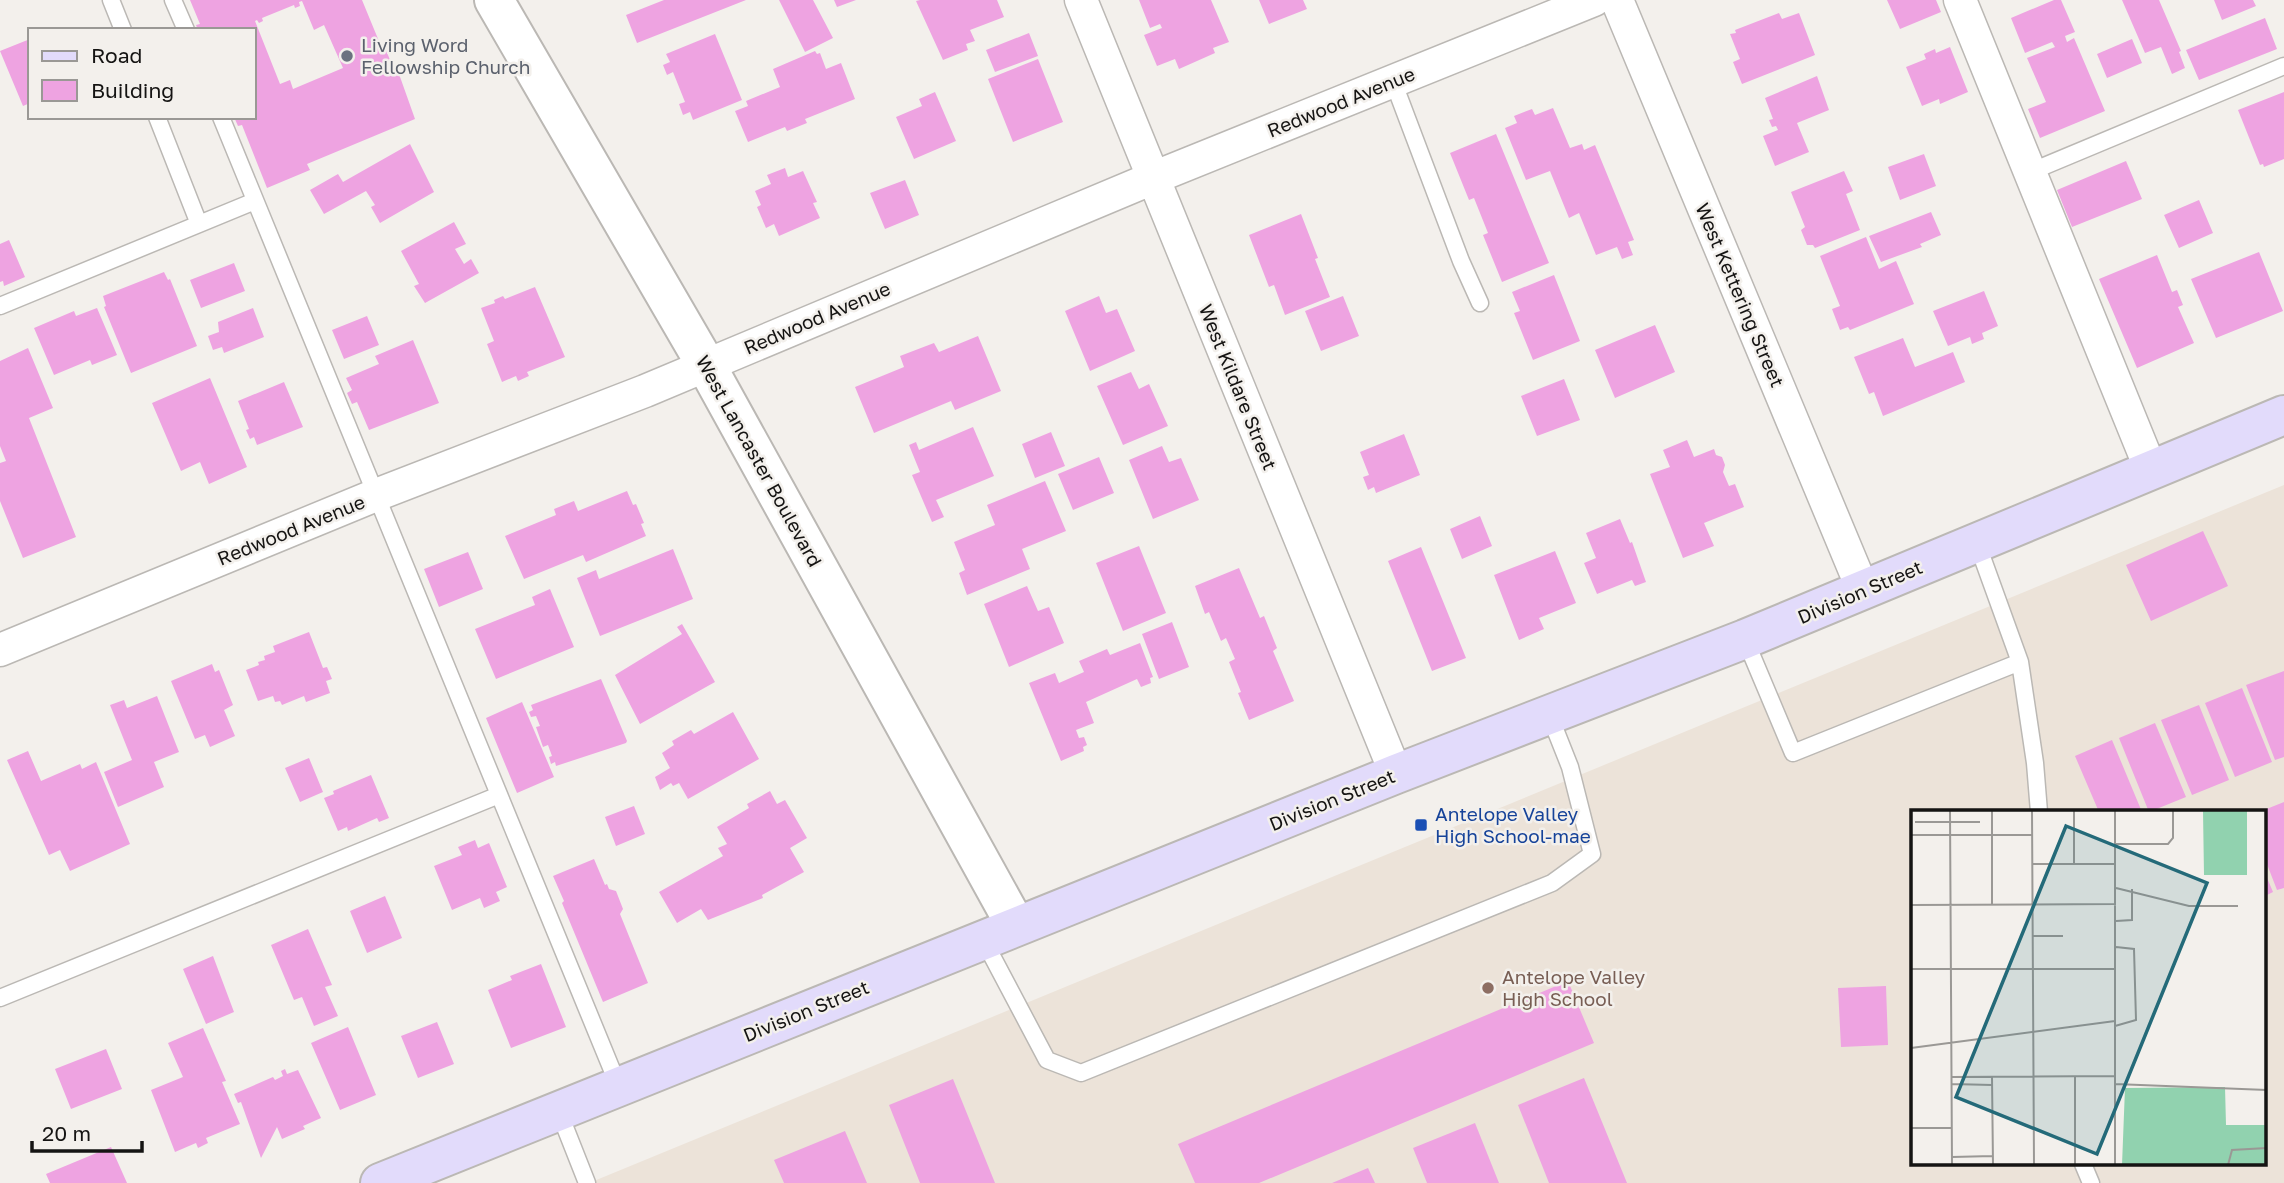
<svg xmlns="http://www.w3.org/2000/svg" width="2284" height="1183" viewBox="0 0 2284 1183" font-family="'Golos Text',sans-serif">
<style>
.built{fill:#ece3d9;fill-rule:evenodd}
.building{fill:#eea3e1;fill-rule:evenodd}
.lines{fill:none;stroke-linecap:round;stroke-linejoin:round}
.service-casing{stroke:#bbb8b4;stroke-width:19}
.minor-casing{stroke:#bbb8b4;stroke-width:35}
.tertiary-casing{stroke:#bbb8b4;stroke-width:42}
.secondary-casing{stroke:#bbb8b4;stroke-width:42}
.service{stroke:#fff;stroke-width:16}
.minor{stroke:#fff;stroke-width:32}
.tertiary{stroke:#fff;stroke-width:38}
.secondary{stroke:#e2dbfb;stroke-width:38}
.worship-dot{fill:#6b7280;stroke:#f3f0ec;stroke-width:2.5}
.transit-dot{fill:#1a4fb4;stroke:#f3f0ec;stroke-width:2.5}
.education-dot{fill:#8d6e63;stroke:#f3f0ec;stroke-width:2.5}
.labels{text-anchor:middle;stroke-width:5;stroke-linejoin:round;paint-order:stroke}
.worship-label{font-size:19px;fill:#5b616d;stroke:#f3f0ec;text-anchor:start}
.street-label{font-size:19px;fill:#151413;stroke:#f3f0ec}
.transit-label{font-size:19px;fill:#164399;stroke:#f3f0ec;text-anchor:start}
.education-label{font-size:19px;fill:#785e54;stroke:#f3f0ec;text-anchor:start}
.inset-road{fill:none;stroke:#9a9895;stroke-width:2}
.view{fill:#246a79;fill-opacity:0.15;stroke:#246a79;stroke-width:3.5}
.inset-edge{fill:none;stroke:#151413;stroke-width:3.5}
</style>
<rect width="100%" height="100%" fill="#f3f0ec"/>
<path class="built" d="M2284,485V1183H589ZM1913,812H2265V1164H1913Z"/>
<path class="building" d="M190,0H362L383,51L386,50L396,75L399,74L415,119L307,164L310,170L267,188L242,125L238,126L234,117H254V30H198L196,25L200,24ZM302,1L314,30L324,25L343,68L293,89L290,80L280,84L255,21L257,20L259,23L263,21L262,18L294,5L295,8L300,6L299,2Z
M664,0H746L637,43L626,15Z
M779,0H813L833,38L805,52Z
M834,0H856L837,7Z
M920,0H997L1004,17L970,30L975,41L966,44L968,50L943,60L916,1Z
M1139,0H1211L1229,42L1213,48L1215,53L1179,69L1175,59L1157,66L1144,35L1162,28L1160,24L1150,28Z
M1259,0H1303L1307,9L1269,24Z
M1887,0H1936L1941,12L1900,29Z
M2054,0H2061L2075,32L2065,36L2067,42L2074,38L2105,111L2040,138L2028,109L2046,102L2027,58L2055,47L2052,42L2025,53L2011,18Z
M2122,0H2159L2181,51L2179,52L2185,68L2172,74L2161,47L2145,53Z
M2214,0H2253L2256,6L2222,20Z
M1779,13L1782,19L1799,13L1815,55L1742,84L1733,62L1740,59L1730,34L1736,33L1735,30Z
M2265,18L2277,49L2199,80L2186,50Z
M1029,33L1038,56L995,72L986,50Z
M715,34L742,100L693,120L690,112L683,115L679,104L685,102L673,72L667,75L663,65L670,62L666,54Z
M30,39V103L23,106L0,51Z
M2132,39L2142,63L2107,78L2097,54Z
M1950,47L1968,92L1940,104L1939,99L1922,106L1906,67L1926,59L1924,54L1935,49L1936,53Z
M815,51L817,54L820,53L826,69L841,63L855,99L805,119L807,123L787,131L785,127L748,142L735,111L748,106L746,101L780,87L773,69Z
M1038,59L1063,122L1013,142L988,79Z
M1817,76L1829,110L1797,123L1809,152L1775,166L1763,136L1778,130L1776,126L1772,127L1769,120L1773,119L1765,98Z
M935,92L956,141L914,159L896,117L922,106L919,99Z
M2284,92V159L2264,167L2263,164L2260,165L2238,110Z
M1553,108L1570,148L1582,144L1584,150L1595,145L1634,240L1628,242L1633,255L1622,259L1617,247L1596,255L1579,213L1569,218L1550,171L1526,180L1505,128L1517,123L1514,116L1532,109L1535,115Z
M1496,134L1549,263L1502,282L1483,235L1488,233L1474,198L1469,200L1450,153Z
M410,144L434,192L380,223L371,207L375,205L366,191L324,214L310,190L338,174L343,182Z
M1924,154L1936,186L1900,200L1888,167Z
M2126,161L2142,199L2072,227L2057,190Z
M785,168L788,177L803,171L817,202L813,203L820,218L779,236L774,224L766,228L757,207L761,205L755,191L771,184L767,175Z
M1844,171L1853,191L1846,194L1860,230L1815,248L1813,245H1807L1801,230L1805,227L1791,192Z
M905,180L919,215L885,229L870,193Z
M2199,200L2213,233L2179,248L2164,215Z
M1931,212L1941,235L1920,244L1922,247L1881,262L1869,236Z
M1301,214L1318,258L1315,259L1330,297L1285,315L1274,285L1269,287L1249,235Z
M454,222L466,244L455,249L464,264L471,259L479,273L425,303L414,286L419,284L401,251Z
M1866,237L1879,269L1896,261L1914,304L1850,330L1848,327L1840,330L1832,309L1840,306L1820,256Z
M9,240L25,277L4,286L3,281L0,282V244Z
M2259,252L2283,311L2216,338L2191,279Z
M2157,255L2172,292L2177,290L2183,305L2178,307L2194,343L2137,368L2099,279Z
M234,263L245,291L201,308L190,280Z
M164,272L168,280L170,279L197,346L131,373L104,307L106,306L103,296Z
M1554,275L1580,341L1533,360L1514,313L1520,311L1512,292Z
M535,287L565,357L527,372L529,376L518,381L516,376L502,382L487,344L494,341L481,308L495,303L494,300L503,296L505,299Z
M1984,291L1998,326L1982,333L1984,339L1972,344L1970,337L1948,346L1933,311Z
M1099,296L1106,313L1117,309L1135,351L1090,371L1065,311Z
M1343,296L1359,336L1321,351L1305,311Z
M97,308L117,355L92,365L90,360L54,375L34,328L74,311L76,316Z
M253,308L264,337L224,353L222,347L213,350L208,336L219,332L218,322Z
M367,316L379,345L344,359L332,330Z
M1655,325L1675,372L1615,398L1595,350Z
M978,336L1001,391L955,410L951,401L874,433L855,387L904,367L900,356L934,343L939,352Z
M1903,338L1915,367L1953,352L1965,382L1883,416L1874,392L1869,394L1854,357Z
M413,340L439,403L369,430L357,402L352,404L347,393L352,390L346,378L379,364L375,356Z
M28,348L53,408L29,418L76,537L23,558L0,501V463L6,461L0,446V361Z
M1131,372L1139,389L1149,384L1168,426L1123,445L1097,386Z
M210,378L247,467L209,484L200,462L181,471L152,403Z
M1564,379L1580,420L1537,436L1521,396Z
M284,382L303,427L257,445L254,437L250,439L246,430L249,429L238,401Z
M973,427L994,476L936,500L944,517L932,522L912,475L920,472L909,445L916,442L919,450Z
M1051,432L1065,466L1035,478L1022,444Z
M1404,434L1420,475L1376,493L1374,487L1368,490L1363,477L1369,475L1360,452Z
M1687,440L1694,457L1714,449L1716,455L1722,457L1725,465L1723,472L1729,486L1735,484L1744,507L1704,523L1714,546L1683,558L1650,474L1670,467L1663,450Z
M1162,446L1169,462L1181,458L1199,500L1153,519L1129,460Z
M1099,457L1114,493L1073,510L1058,474Z
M1045,481L1066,531L1022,549L1030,569L967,595L959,573L965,570L954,542L995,525L987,505Z
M627,491L633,505L636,504L644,523L641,524L646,536L586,562L583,555L524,579L505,536L556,515L554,509L574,501L578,511Z
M1480,516L1492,546L1462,559L1450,529Z
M1620,519L1630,543L1632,542L1646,582L1635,586L1632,580L1597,594L1584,563L1596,558L1586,533Z
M2203,531L2228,586L2151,621L2126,565Z
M1139,546L1166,613L1123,631L1096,563Z
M1421,547L1466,658L1432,671L1388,561Z
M673,549L693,599L600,636L577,578L596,570L599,579Z
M1555,551L1576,603L1539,618L1544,629L1519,640L1494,575Z
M468,552L483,589L439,607L424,569Z
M1239,568L1260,618L1264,616L1277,648L1273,651L1294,701L1249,720L1238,693L1241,692L1229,662L1235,659L1226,638L1221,641L1209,612L1205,614L1195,586Z
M1027,586L1038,611L1049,607L1064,643L1009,667L984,604Z
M550,589L574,647L496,679L475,629L535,605L532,597Z
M1172,622L1189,667L1159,679L1142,634Z
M682,624L715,682L640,724L615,675L682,634L677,627Z
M309,632L323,668L327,667L332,679L326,681L330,693L306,702L304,696L282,705L280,701L275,702L273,696L258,701L246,670L259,665L258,662L265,660L264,656L275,652L273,646Z
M1140,643L1153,677L1150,678L1151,683L1141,687L1137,679L1086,702L1094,723L1076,730L1079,738L1084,737L1087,745L1083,747L1084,751L1061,761L1029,683L1055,673L1059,683L1084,672L1079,661L1107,649L1110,655Z
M212,664L215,672L219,670L233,705L224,710L235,736L210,747L205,735L195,739L171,681Z
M2284,671V757L2275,760L2246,685Z
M601,679L627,741L626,743L556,766L555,762L551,764L549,757L552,756L548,745L543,747L536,727L540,726L536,716L531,717L529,712L533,710L531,705Z
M2242,688L2272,762L2235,777L2205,703Z
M157,696L179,752L154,762L164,787L118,807L104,772L132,760L110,705L124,700L127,708Z
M522,702L554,777L517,793L486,718Z
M2199,705L2229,780L2192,795L2161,720Z
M733,712L759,759L688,799L679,783L673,786L671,783L660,790L655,777L670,768L662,753L674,745L672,741L691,730L694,734Z
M2155,723L2186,797L2149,812L2119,738Z
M2112,740L2142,812H2099L2075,756Z
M28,751L41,781L80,764L82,769L96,762L130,844L70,871L60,850L49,855L7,760Z
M309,758L323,792L300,802L285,768Z
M371,775L389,818L379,822L377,818L348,831L347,827L338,831L324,798L334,794L333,791Z
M770,791L777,804L785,800L807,838L790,848L804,872L762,895L763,898L708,920L701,909L677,923L659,892L723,856L718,848L727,844L717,827L749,808L747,804Z
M2284,802V888L2277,890L2265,859V812H2259Z
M634,806L645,834L616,846L605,817Z
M475,840L478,848L489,843L507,887L496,892L500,901L484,908L480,898L452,910L434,866L462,855L458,847Z
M594,859L605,885L607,884L609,889L616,891L623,909L620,914L648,983L603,1002L562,903L564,901L553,876Z
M2265,873L2273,892L2265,896Z
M385,896L402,938L367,953L350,911Z
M308,929L332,985L325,987L338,1016L314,1026L302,997L294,1000L271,945Z
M213,956L234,1012L206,1024L183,969Z
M541,964L566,1027L511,1048L488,990L512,980L510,976Z
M1568,981L1594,1043L1259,1183H1195L1178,1144Z
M1886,986L1888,1045L1841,1047L1838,988Z
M437,1022L454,1064L418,1078L401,1036Z
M348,1027L376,1095L340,1110L311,1043Z
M203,1028L226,1081L222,1082L240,1124L206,1138L208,1143L198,1148L196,1143L175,1152L151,1090L183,1077L168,1043Z
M106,1049L122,1089L71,1109L55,1069Z
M285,1069L287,1074L298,1070L321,1118L303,1126L305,1129L282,1139L277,1127L261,1158L241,1102L238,1103L234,1094L273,1077L275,1080L283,1076L281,1071Z
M1584,1078L1627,1183H1549L1518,1105Z
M953,1079L995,1183H920L889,1105Z
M1475,1123L1499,1183H1427L1413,1148Z
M845,1131L867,1183H784L774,1160Z
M111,1147L127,1183H50L46,1174Z
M1368,1168L1375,1183H1332Z"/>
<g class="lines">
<g class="service-casing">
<path id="service" d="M111,0L123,30
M173,0L186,30
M1393,81L1461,261L1480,303
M157,117L199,224
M221,117L619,1087
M2030,172L2284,66
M0,306L255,201
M1977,543L2020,662L2035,763L2039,812
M1745,639L1793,753L2020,662
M983,939L1047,1060L1081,1073L1552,883L1592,854L1570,767L1549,714
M0,998L499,795
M559,1112L587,1183
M2083,1164L2091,1183"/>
</g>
<g class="minor-casing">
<path id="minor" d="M1081,0L1396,774
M1617,0L1863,590
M1960,0L2151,470
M0,650L376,495L645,391L1153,178L1594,0"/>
</g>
<g class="tertiary-casing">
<path id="tertiary" d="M494,0L706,365L1016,926"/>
</g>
<g class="secondary-casing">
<path id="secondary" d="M380,1183L1396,774L1745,639L2284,415"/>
</g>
<use href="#service" class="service"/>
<use href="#minor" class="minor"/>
<use href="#tertiary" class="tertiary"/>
<use href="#secondary" class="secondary"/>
</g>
<circle class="worship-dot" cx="347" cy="56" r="7"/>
<rect class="transit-dot" x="1414" y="818" width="14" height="14" rx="3.5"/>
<circle class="education-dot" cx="1488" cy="988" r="7"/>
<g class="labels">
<g class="worship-label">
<text x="361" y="52">Living Word<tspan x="361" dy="22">Fellowship Church</tspan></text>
</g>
<g class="street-label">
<text transform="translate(1341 102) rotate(-22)" y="7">Redwood Avenue</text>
<text transform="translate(1740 295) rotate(67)" y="7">West Kettering Street</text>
<text transform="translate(817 318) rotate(-23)" y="7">Redwood Avenue</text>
<text transform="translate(1238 387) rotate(68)" y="7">West Kildare Street</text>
<text transform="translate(759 461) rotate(61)" y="7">West Lancaster Boulevard</text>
<text transform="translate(291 530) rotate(-22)" y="7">Redwood Avenue</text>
<text transform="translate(1860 592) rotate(-23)" y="7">Division Street</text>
<text transform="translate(1332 800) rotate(-22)" y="7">Division Street</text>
<text transform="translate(806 1011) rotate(-22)" y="7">Division Street</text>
</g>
<g class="transit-label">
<text x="1435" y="821">Antelope Valley<tspan x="1435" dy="22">High School-mae</tspan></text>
</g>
<g class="education-label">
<text x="1502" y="984">Antelope Valley<tspan x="1502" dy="22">High School</tspan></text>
</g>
</g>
<g transform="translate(1911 810)">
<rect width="355" height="355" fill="#f3f0ec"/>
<path d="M292,1H336V65H293ZM314,277L315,315H355V355H211L214,278Z" fill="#91d2af"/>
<path class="inset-road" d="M39,1L41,355M81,1V95M121,1L123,355M163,1V54M4,12H69M0,25H121M204,34H257L262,28V1M121,54H204M205,78L278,96H327M0,95L205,94M205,111L221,110V79M122,126H152M0,159H204M204,216L225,210L223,139L205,137M0,238L204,211M164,266V355M41,267L204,266M81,267L82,355M41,274L81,275M204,274L356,280M0,318H41M41,347L82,346M204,355V1M317,355L321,340L356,338"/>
<path class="view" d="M155,16L296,73L186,344L45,287Z"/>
<rect width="355" height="355" class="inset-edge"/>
</g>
<rect x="28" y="28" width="228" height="91" fill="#f3f0ec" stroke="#9a9895" stroke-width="2"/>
<rect x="42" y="51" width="35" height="10" fill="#e2dbfb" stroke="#9a9895" stroke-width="2"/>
<text x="91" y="63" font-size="21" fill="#151413">Road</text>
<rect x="42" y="80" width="35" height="21" fill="#eea3e1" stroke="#9a9895" stroke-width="2"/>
<text x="91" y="98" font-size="21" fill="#151413">Building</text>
<path d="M32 1141v10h110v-10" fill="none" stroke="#151413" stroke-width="3.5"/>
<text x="42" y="1141" font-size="21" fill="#151413" stroke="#f3f0ec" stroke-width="5" paint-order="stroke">20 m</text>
</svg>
